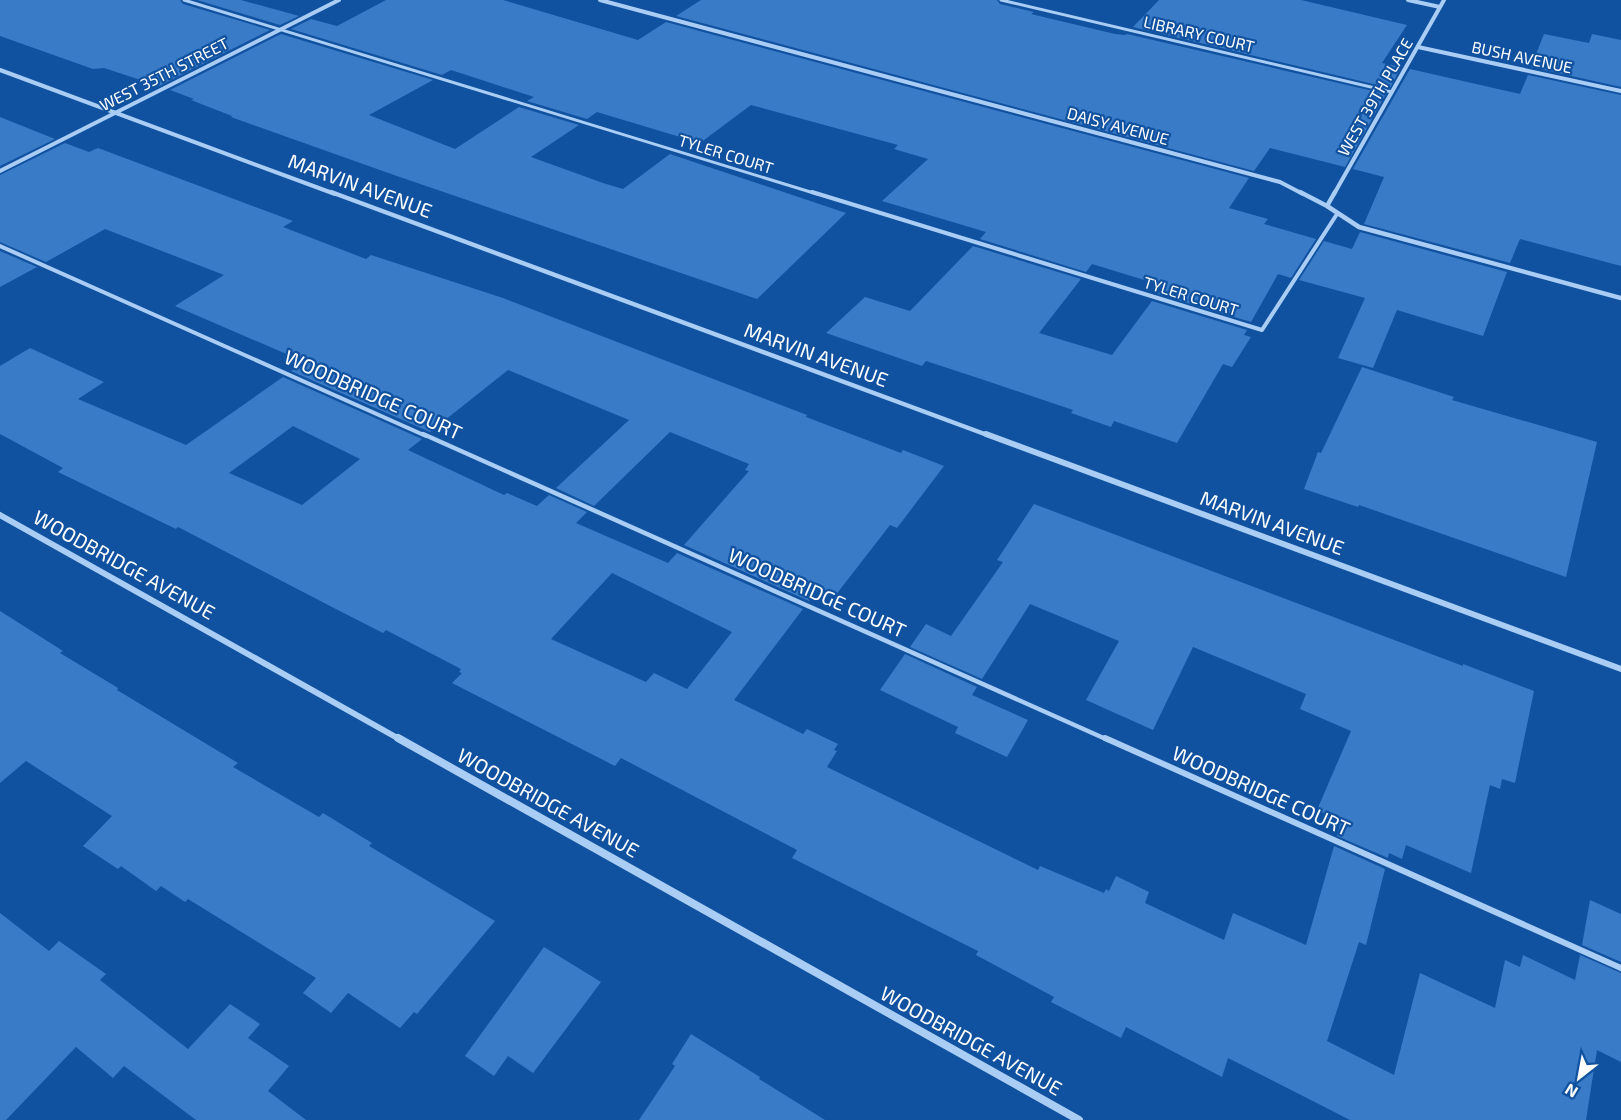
<svg xmlns="http://www.w3.org/2000/svg" width="1621" height="1120" viewBox="0 0 1621 1120" font-family="'Exo 2',sans-serif">
<style>
.building{fill:#3a7bc7;fill-rule:evenodd}
.lines{fill:none;stroke-linecap:round;stroke-linejoin:round}
.service-far3{stroke:#a9cdf5;stroke-width:3}
.service-far2{stroke:#a9cdf5;stroke-width:4}
.service-far1{stroke:#a9cdf5;stroke-width:4.5}
.service{stroke:#a9cdf5;stroke-width:6}
.minor-far3{stroke:#a9cdf5;stroke-width:4}
.minor-far2{stroke:#a9cdf5;stroke-width:4.5}
.minor-far1{stroke:#a9cdf5;stroke-width:6}
.minor{stroke:#a9cdf5;stroke-width:8}
.labels{text-anchor:middle;stroke-width:4.5;stroke-linejoin:round;paint-order:stroke}
.far-street-label{font-size:16px;fill:#fff;stroke:#1152a0}
.street-label{font-size:20px;fill:#fff;stroke:#1152a0}
</style>
<rect width="100%" height="100%" fill="#1152a0"/>
<path class="building" d="M0,0H180L183,4L270,30L159,86L104,68L93,69L0,36Z
M197,0H241L299,16L280,25Z
M386,0H503L638,40L666,22L1249,178L1229,208L1268,219L1264,224L1316,239L1291,278L1278,274L1251,322L1158,294L1164,286L1092,264L1086,272L980,239L986,232L882,201L928,159L894,149L898,145L751,105L700,143L597,112L587,119L527,101L534,97L451,70L442,75L291,29L311,19L337,26Z
M701,0H997L1000,4L1034,12L1031,14L1115,34L1125,35L1127,34L1386,94L1345,167L1270,148L1254,171L676,16Z
M1159,0H1301L1407,25L1382,63L1401,67L1390,88L1133,27Z
M281,34L433,80L369,115L455,149L519,107L579,125L531,157L603,183L623,189L670,154L846,213L757,299L394,175L231,117L232,116L191,100L194,99L170,90Z
M1544,34L1589,43L1592,34L1621,40V87L1531,67Z
M1410,69L1520,94L1528,75L1621,95V266L1520,239L1510,263L1364,224L1384,177L1353,169Z
M0,117L55,139L0,166Z
M65,143L89,152L98,148L293,221L283,227L366,259L371,255L503,298L807,415L806,417L901,453L903,450L944,466L897,528L890,525L835,596L818,589L809,601L684,545L749,471L745,470L749,464L670,432L594,506L556,488L629,420L508,370L430,432L291,371L305,362L175,306L224,275L105,229L46,262L0,242V175Z
M1360,232L1507,272L1483,336L1397,310L1373,368L1338,358L1365,298L1299,280L1324,241L1352,249Z
M973,246L1081,279L1039,333L1112,355L1152,301L1247,330L1244,335L1251,337L1232,367L1223,364L1177,443L1114,421L1111,427L1071,413L1073,410L981,379L926,361L922,366L826,333L865,297L910,311Z
M0,251L37,267L0,287Z
M30,348L104,382L78,399L186,445L283,377L422,439L408,450L504,495L507,493L537,506L549,495L587,512L576,523L668,563L677,553L803,609L734,700L803,734L807,729L838,744L834,750L837,751L827,767L1038,870L1040,866L1104,893L1106,889L1109,891L1116,876L1149,892L1145,903L1224,940L1233,913L1306,945L1334,846L1385,869L1366,945L1359,942L1327,1041L1394,1075L1420,973L1495,1008L1505,960L1520,967L1523,955L1575,980L1580,955L1621,973V1062L1597,1050L1586,1120H1350L1228,1058L1222,1077L1126,1027L1121,1038L1051,1002L1054,997L976,955L978,951L792,858L797,850L621,758L615,766L452,683L462,673L459,672L461,669L386,630L383,633L330,606L178,527L176,529L58,472L63,468L0,434V366ZM293,426L360,459L302,505L229,473ZM612,573L732,632L687,689L654,673L646,682L551,639Z
M1362,367L1454,397L1452,400L1597,442L1566,577L1359,505L1358,507L1304,489L1318,452L1321,453Z
M1034,504L1463,666V664L1534,691L1515,783L1502,779L1500,789L1490,785L1471,873L1406,845L1402,859L1389,853L1388,858L1337,836L1341,821L1317,810L1351,731L1300,709L1306,694L1193,647L1153,730L1086,700L1119,641L1030,604L982,679L910,647L926,624L951,636L1003,562L997,560Z
M0,611L63,651L60,653L118,688L117,690L238,763L233,767L319,817L323,813L372,843L369,846L495,921L417,1014L414,1012L400,1028L348,993L331,1013L303,993L316,978L188,899L185,902L161,886L156,891L121,866L118,869L83,846L112,816L26,761L0,783Z
M905,654L977,687L972,695L1028,720L1007,757L955,733L958,727L880,690Z
M1590,900L1621,914V962L1582,945Z
M0,913L49,951L59,941L106,974L100,980L188,1049L230,1004L260,1024L248,1038L289,1066L268,1091L306,1120H196L124,1066L113,1078L76,1047L6,1120H0Z
M544,947L601,982L533,1073L508,1056L494,1076L465,1056Z
M691,1034L760,1077L759,1079L825,1120H639L675,1066L672,1064Z"/>
<g class="lines">
<path class="service-far3" d="M184,0L817,194
M1001,0L1392,92"/>
<path class="service-far2" d="M812,192L1262,330L1337,214
M0,246L426,436"/>
<path class="service-far1" d="M423,434L1108,740"/>
<path class="service" d="M1105,738L1621,968"/>
<path class="minor-far3" d="M600,0L1280,182L1303,194
M1408,0L1440,7
M1418,47L1621,91
M0,70L335,194
M0,171L339,0
M1334,194L1444,0"/>
<path class="minor-far2" d="M331,192L990,436
M1300,192L1327,206L1359,227L1621,298
M1327,206L1335,192"/>
<path class="minor-far1" d="M986,434L1621,669
M0,515L401,740"/>
<path class="minor" d="M398,738L1079,1120"/>
</g>
<g class="labels">
<g class="far-street-label">
<text transform="translate(1199 34) rotate(13)" y="6">LIBRARY COURT</text>
<text transform="translate(1522 57) rotate(12)" y="6">BUSH AVENUE</text>
<text transform="translate(164 74) rotate(-27)" y="6">WEST 35TH STREET</text>
<text transform="translate(1375 97) rotate(-60)" y="6">WEST 39TH PLACE</text>
<text transform="translate(1118 126) rotate(15)" y="6">DAISY AVENUE</text>
<text transform="translate(726 154) rotate(17)" y="6">TYLER COURT</text>
<text transform="translate(1191 296) rotate(17)" y="6">TYLER COURT</text>
</g>
<g class="street-label">
<text transform="translate(360 186) rotate(20)" y="7">MARVIN AVENUE</text>
<text transform="translate(816 355) rotate(20)" y="7">MARVIN AVENUE</text>
<text transform="translate(373 395) rotate(24)" y="7">WOODBRIDGE COURT</text>
<text transform="translate(1272 523) rotate(20)" y="7">MARVIN AVENUE</text>
<text transform="translate(124 565) rotate(29)" y="7">WOODBRIDGE AVENUE</text>
<text transform="translate(817 593) rotate(24)" y="7">WOODBRIDGE COURT</text>
<text transform="translate(1261 791) rotate(24)" y="7">WOODBRIDGE COURT</text>
<text transform="translate(548 803) rotate(29)" y="7">WOODBRIDGE AVENUE</text>
<text transform="translate(971 1041) rotate(29)" y="7">WOODBRIDGE AVENUE</text>
</g>
</g>
<g transform="translate(1579 1078) rotate(211)" stroke="#1152a0" stroke-width="4.5" paint-order="stroke">
<path d="M0-4.5L10 22L0 15L-10 22Z" fill="#ffffff"/>
<text y="-9" font-size="16" font-weight="bold" text-anchor="middle" fill="#ffffff">N</text>
</g>
</svg>
